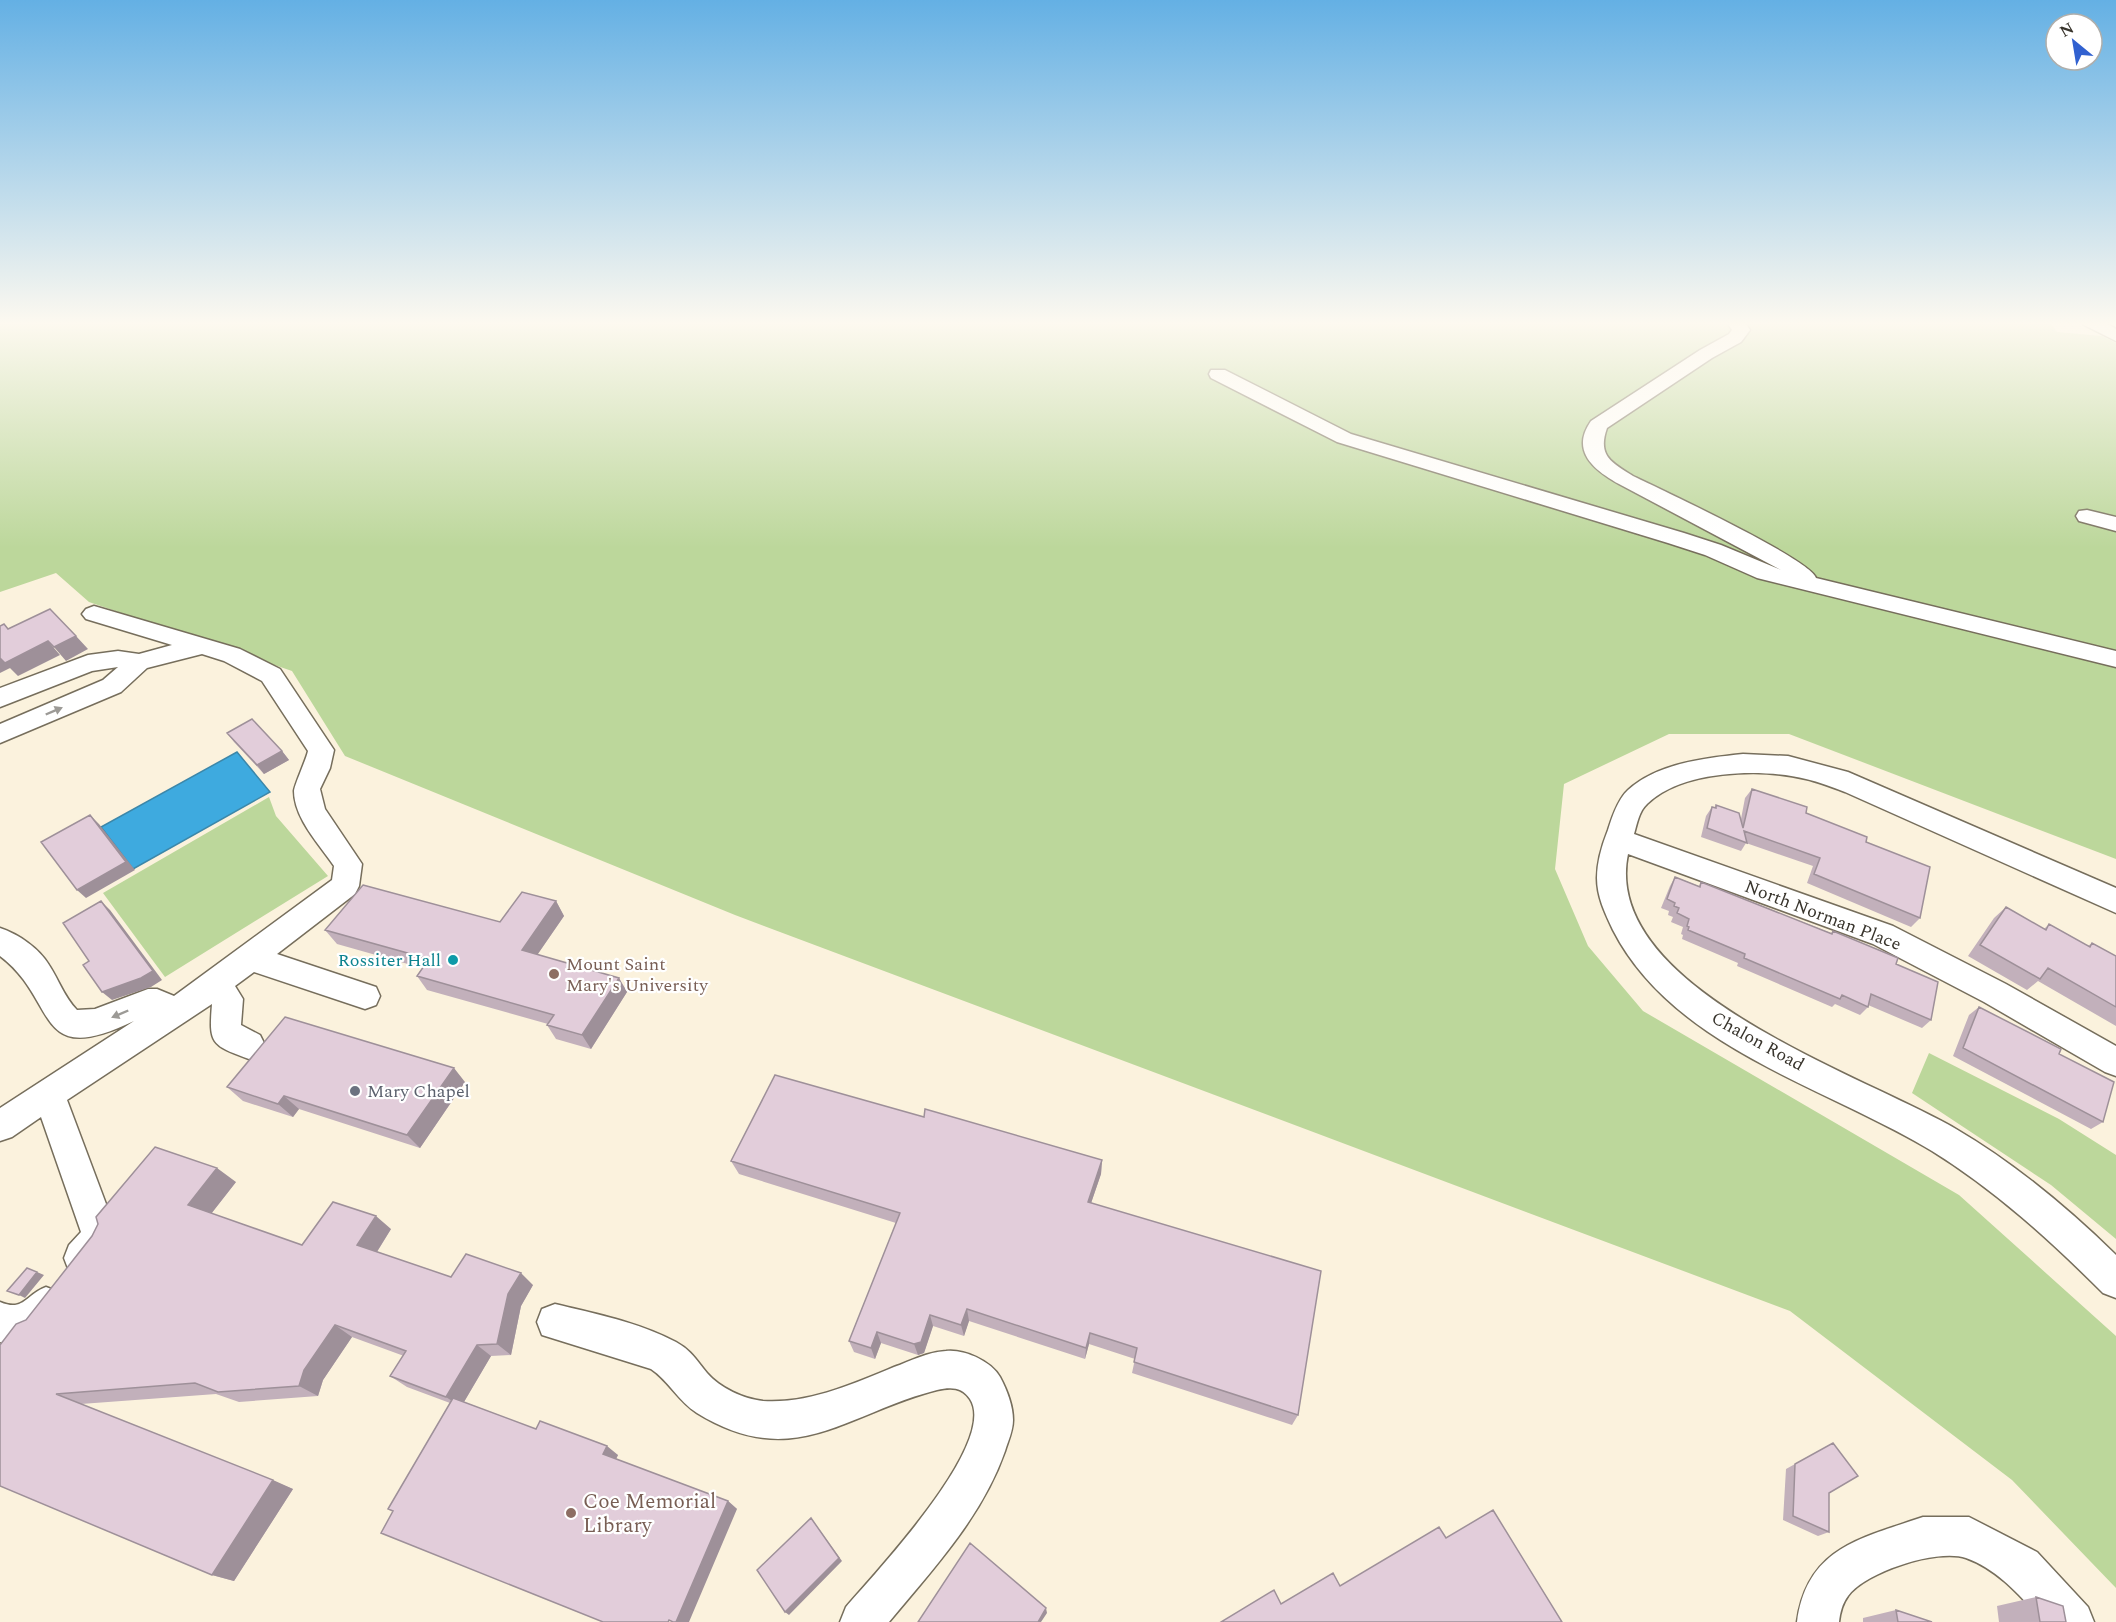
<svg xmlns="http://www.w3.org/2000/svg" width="2116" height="1622" viewBox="0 0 2116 1622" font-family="Spectral,serif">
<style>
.green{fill:#bcd79b}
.water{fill:#3eaadf;stroke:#3c87a9;stroke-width:1.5}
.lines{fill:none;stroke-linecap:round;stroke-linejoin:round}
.minor-casing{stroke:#766e5c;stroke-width:3}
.minor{fill:#fff;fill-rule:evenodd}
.wall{fill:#c2b0bb}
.shaded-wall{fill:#9e9099}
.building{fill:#e2cdda;stroke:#9e9099;stroke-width:1.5}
.oneway{fill:#9c9a96}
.culture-dot{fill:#0f9aa8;stroke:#fff;stroke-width:2}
.education-dot{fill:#8d6e63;stroke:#fff;stroke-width:2}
.worship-dot{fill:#6b7280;stroke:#fff;stroke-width:2}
.labels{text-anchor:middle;stroke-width:4.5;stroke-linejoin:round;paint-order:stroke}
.street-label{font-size:18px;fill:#38342c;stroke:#fff}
.culture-label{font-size:18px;fill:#0d838f;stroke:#fff;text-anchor:end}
.education-label{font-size:18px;fill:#785e54;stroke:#fff;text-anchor:start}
.worship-label{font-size:18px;fill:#5b616d;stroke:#fff;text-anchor:start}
.near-education-label{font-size:21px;fill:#785e54;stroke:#fff;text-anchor:start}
</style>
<rect width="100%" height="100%" fill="#fbf2dd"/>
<path class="green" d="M0,321H2049L2057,332L2102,336L2116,343V859L1789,734H1669L1564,784L1555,869L1588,946L1643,1011L1959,1195L2116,1336V1588L2012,1480L1790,1311L735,915L345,756L292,671L89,602L56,573L0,592Z
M269,797L276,816L328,876L165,977L103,893Z
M1929,1053L2059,1119L2116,1155V1239L2051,1185L1912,1093Z"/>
<path class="water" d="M237,752L270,792L133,869L101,827Z"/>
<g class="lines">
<g class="minor-casing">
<path id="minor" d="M1726,321H1744L1750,330L1741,342L1712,358L1607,428C1597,456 1612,463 1633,476C1660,489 1812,560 1816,578L2116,651V667L1757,578L1705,555L1668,543L1337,442L1211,378L1209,374L1211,370H1225L1351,434L1684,533L1721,545L1781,570L1619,484C1594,470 1570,451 1591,421L1700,350L1729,334L1732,330Z
M2081,321H2103L2116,329V341L2084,325Z
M2087,510L2116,517V531L2079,521L2076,516L2079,511Z
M94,606L240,649L280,669L334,750L330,768L320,789L325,809L362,864L359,886L355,894L277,954L376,987L380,996L376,1005L365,1009L254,972L235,986L243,999L241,1025L260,1035L265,1045L260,1055L249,1059C210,1045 209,1043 212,1004L67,1100L118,1236C110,1254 100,1268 82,1276L69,1271L64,1258L69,1245L81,1232L41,1117L12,1137L0,1141V1108L134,1021C33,1070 59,1000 0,956V928C18,934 39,948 49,965C59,980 64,997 77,1010L95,1009L148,989H157L174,996L332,880L334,866C319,844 294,818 294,791C294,786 306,760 308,751L262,681L224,661L202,654L147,668L121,692L0,743V724L103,680L118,667L92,671L0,707V688L88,655L118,651L139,654L172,645L86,619L82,614L86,609Z
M1743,754L1788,756L1848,772L2116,888V913L1845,792C1832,787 1819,782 1806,779C1761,768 1682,770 1647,804C1639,811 1637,824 1634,834L1893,926L2006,984L2116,1046V1076L2105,1072L1984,1002L1873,944L1628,854C1600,989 1866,1076 1956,1129C2014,1163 2068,1208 2116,1255V1298L2103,1293C2051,1241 1995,1190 1932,1151C1827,1087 1673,1048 1613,930C1605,913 1597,897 1597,878C1597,862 1602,845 1608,830C1612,817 1618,799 1628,790C1658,763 1705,758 1743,754Z
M46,1287L59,1292L64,1305C55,1327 26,1352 0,1342V1302C24,1312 25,1295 46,1287Z
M555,1304C596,1314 638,1322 676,1342C691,1350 697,1361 707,1373C720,1388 744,1399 763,1401C808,1404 853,1384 894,1367C911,1361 927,1352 946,1351C964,1349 991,1361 1000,1377C1007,1390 1013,1406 1013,1420C1013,1431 1008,1441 1005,1451C982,1517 933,1569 889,1622H840L846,1607C874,1574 999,1443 970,1399C962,1387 951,1387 937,1390C846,1413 794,1473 697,1413C678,1401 669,1381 651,1369L542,1335L537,1322L542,1309Z
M1923,1517H1969L2037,1552L2088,1607L2094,1622H2044C2021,1597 1999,1570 1966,1558C1938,1548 1865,1572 1848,1596C1842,1604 1840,1613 1839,1622H1797C1807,1547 1862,1538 1923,1517Z"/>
</g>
<use href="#minor" class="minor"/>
</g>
<path class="wall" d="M227,733L282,751L289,760L264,774L234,742Z
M1752,789L1806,813L1866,842L1920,918L1911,927L1807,883L1813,866L1746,843L1741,851L1701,837L1706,816L1712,807H1715L1716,805L1741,819L1745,798Z
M1675,877L1699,886L1701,882L1831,933L1833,931L1896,964L1931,1020L1922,1028L1868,1005V1007L1860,1015L1835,1004L1832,1007L1737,966L1738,963L1682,939L1683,935L1681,934L1683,927L1671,922L1673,917L1668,915L1669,911L1661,908L1670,886Z
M556,901L564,916L537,955L619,978L627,992L591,1049L556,1039L547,1025L548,1024L427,990L417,976L422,968L337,944L325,930L500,922Z
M2006,907L2044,929L2049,924L2088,946L2092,943L2116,956V1026L2038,981L2027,990L1968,956L1994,918Z
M1979,1007L2059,1054L2103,1122L2091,1129L1953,1056L1969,1015Z
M465,1082L420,1148L299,1109L293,1117L243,1101L227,1087Z
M924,1117L1102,1160L1101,1174L1091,1203L1298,1415L1292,1425L1132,1373L1135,1359L1089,1344L1085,1359L969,1321L964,1336L933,1326L924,1353L918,1355L881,1343L875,1359L854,1352L849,1341L896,1223L739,1174L731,1161Z
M236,1182L211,1214L302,1245L391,1229L377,1252L451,1277L533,1285L521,1306L511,1355L491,1356L464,1402L536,1429L618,1455L616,1459L728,1501L737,1509L393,1511L450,1403L407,1387L390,1376L404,1356L352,1337L323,1380L318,1396L239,1402L216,1394L81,1404L293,1489L234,1581L212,1575L0,1486L26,1320L92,1236L98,1224Z
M1833,1443L1829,1493V1532L1818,1536L1783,1520L1786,1469Z
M2036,1597L2066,1622H1999L1997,1606Z
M1896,1610L1932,1622H1863V1618Z"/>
<path class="shaded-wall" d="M76,636L88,649L66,661L54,647Z
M48,641L60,655L18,676L5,663Z
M0,658L10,668L0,673Z
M282,751L289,760L264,774L257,765Z
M90,815L99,824L135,870L86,898L77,890Z
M101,901L110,910L162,980L151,987L112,1000L102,992Z
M556,901L564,916L531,964L522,950Z
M619,978L627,992L591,1049L582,1035Z
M454,1068L465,1082L420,1148L407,1135Z
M284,1096L299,1109L293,1117L278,1104Z
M1102,1160L1101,1174L1087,1215L1088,1202Z
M217,1168L236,1182L207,1219L188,1205Z
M376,1216L391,1229L373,1258L357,1245Z
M37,1272L44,1275L25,1298L19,1295Z
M521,1273L533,1285L521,1306L511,1355L497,1344L508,1294Z
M967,1309L969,1321L964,1336L961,1325Z
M930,1315L933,1326L924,1353L918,1355L914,1344Z
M335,1325L352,1337L323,1380L318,1396L299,1386L304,1370Z
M877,1332L881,1343L875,1359L871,1348Z
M1090,1333L1089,1344L1085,1359L1086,1348Z
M477,1345L491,1356L461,1407L446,1397Z
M607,1446L618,1455L614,1463L603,1454Z
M273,1480L293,1489L234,1581L212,1575Z
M728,1501L737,1509L689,1622H676Z
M811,1518L842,1561L789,1615L785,1612Z
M1046,1608L1047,1613L1041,1622H1038Z"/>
<path class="building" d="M50,609L76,636L54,647L48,641L5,663L0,658V626L4,624L8,629Z
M252,719L282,751L257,765L227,733Z
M1752,789L1807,807L1806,813L1867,837L1866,842L1930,867L1920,918L1814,874L1820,858L1744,831L1747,843L1707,828L1712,807L1716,808V805L1739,813L1743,828Z
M90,815L126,862L77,890L41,842Z
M1675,877L1700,887L1701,882L1832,934L1833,931L1898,958L1896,964L1938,982L1931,1020L1871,994L1868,1007L1842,995L1840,999L1744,958L1745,954L1688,930L1689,927L1687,926L1689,919L1677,913L1679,908L1674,906L1675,903L1667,899Z
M363,885L500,922L522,892L556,901L522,950L619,978L582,1035L547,1025L554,1015L417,976L429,959L325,930Z
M101,901L153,971L141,978L102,992L83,965L89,961L63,923Z
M2006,907L2046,930L2049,924L2090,947L2092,943L2116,956V1007L2048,968L2040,979L1980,945Z
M1979,1007L2061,1049L2059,1054L2114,1082L2103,1122L1963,1048Z
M285,1017L454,1068L407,1135L284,1096L278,1104L227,1087Z
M775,1075L924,1117L925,1109L1102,1160L1088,1202L1321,1271L1298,1415L1134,1362L1137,1348L1090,1333L1086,1348L967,1309L961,1325L930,1315L921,1342L914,1344L877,1332L871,1348L849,1341L900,1213L731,1161Z
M155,1147L217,1168L188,1205L302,1245L333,1202L376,1216L357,1245L451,1277L466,1254L521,1273L508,1294L497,1344L477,1345L446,1397L390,1376L406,1351L335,1325L304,1370L299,1386L218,1392L195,1383L56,1394L273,1480L212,1575L0,1486V1345L16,1324L26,1320L92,1236L98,1224L96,1217Z
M27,1268L37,1272L19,1295L7,1291Z
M453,1398L536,1429L540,1421L607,1446L603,1454L728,1501L676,1622H673L669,1620L668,1622H603L381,1533L393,1511L388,1509Z
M1833,1443L1858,1476L1829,1493V1532L1793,1516L1795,1464Z
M1493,1510L1562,1622H1221L1274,1590L1281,1604L1333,1573L1340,1586L1439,1527L1446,1538Z
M811,1518L839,1558L785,1612L757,1570Z
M970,1543L1046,1608L1038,1622H918Z
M2036,1597L2063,1606L2066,1622H2040Z
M1896,1610L1932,1622H1898Z"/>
<defs><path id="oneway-solid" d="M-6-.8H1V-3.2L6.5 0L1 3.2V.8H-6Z" transform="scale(1.5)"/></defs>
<g class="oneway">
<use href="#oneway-solid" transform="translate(54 711) rotate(-23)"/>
<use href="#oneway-solid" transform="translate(120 1014) rotate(157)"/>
</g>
<linearGradient id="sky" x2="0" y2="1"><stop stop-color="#64b0e4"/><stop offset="0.59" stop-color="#fdf9f0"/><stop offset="1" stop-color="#fdf9f0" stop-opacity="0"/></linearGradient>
<rect width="2116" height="548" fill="url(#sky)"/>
<circle class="culture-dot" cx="453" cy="960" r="6"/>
<g class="education-dot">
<circle cx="554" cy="974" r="6"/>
<circle cx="571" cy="1513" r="6"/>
</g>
<circle class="worship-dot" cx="355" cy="1091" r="6"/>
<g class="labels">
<g class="street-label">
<text transform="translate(1823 915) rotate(21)" y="6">North Norman Place</text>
<text transform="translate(1758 1041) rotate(29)" y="6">Chalon Road</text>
</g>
<g class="culture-label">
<text x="441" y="966">Rossiter Hall</text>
</g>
<g class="education-label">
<text x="566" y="970">Mount Saint<tspan x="566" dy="21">Mary's University</tspan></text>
</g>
<g class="worship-label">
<text x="367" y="1097">Mary Chapel</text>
</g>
<g class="near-education-label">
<text x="583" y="1508">Coe Memorial<tspan x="583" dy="24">Library</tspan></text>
</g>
</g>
<g transform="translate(2074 42) rotate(330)"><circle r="28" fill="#ffffff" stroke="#afaeab" stroke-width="1.5"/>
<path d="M0-4.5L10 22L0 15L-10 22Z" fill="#3161d0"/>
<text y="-9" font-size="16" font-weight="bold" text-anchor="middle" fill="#38342c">N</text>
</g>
</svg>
